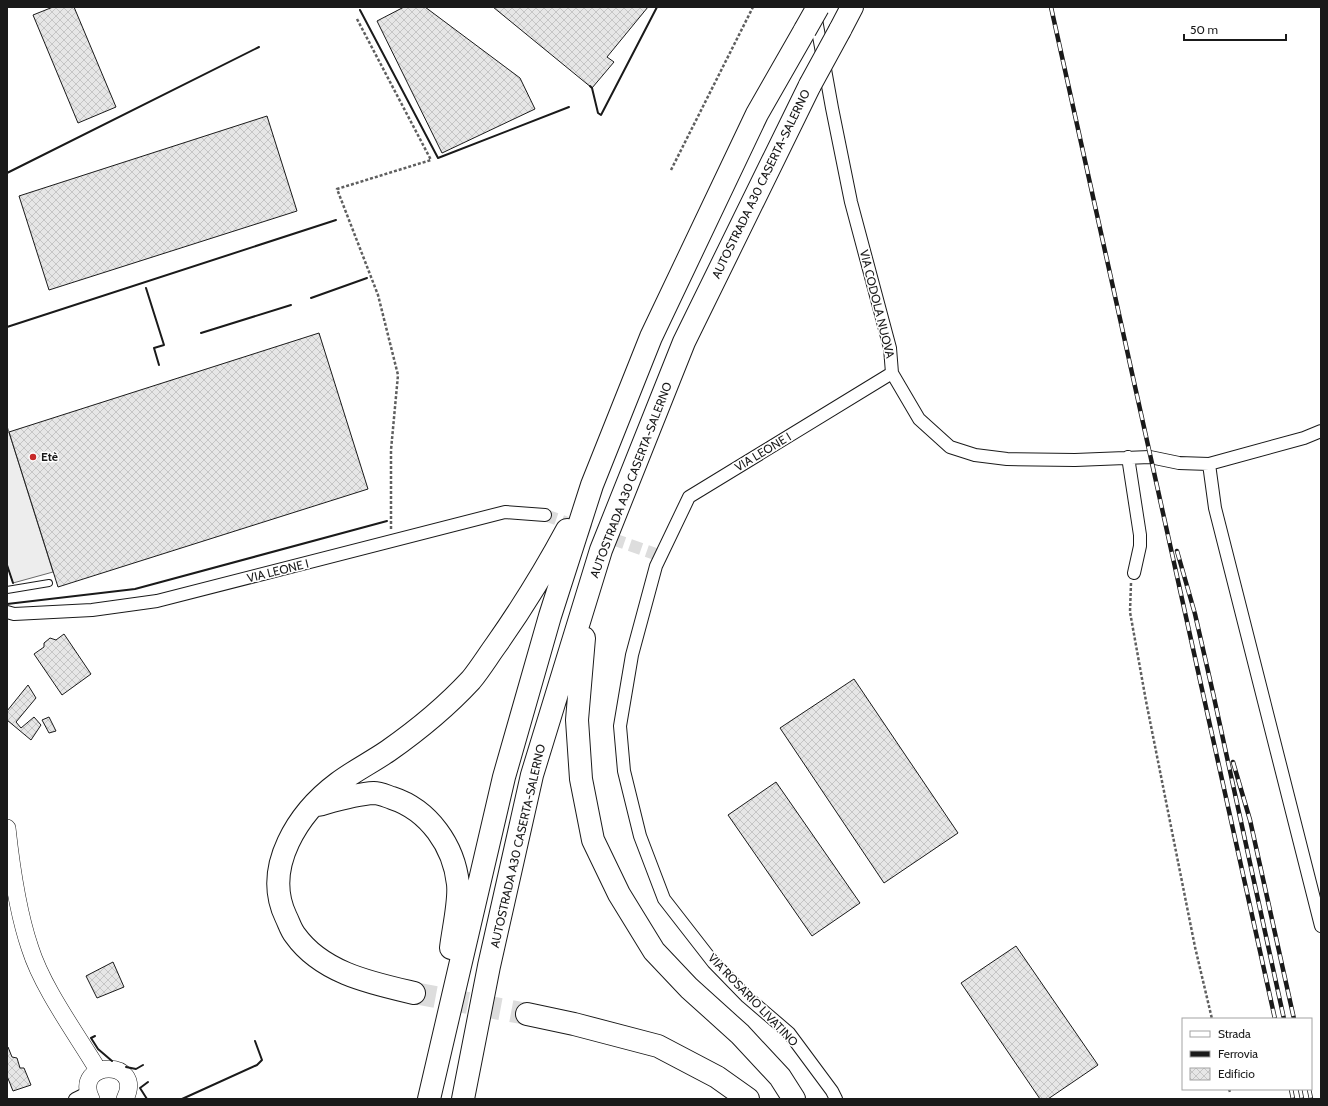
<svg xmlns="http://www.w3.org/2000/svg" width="1328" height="1106" viewBox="0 0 1328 1106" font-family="Cabin,sans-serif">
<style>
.parking{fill:#ededed;stroke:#6a6a6a}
.building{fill:url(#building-cross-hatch);stroke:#1a1a1a}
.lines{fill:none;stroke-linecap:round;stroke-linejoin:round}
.street-tunnel{stroke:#ddd;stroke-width:12;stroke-dasharray:12 6;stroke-linecap:butt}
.highway-tunnel{stroke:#ddd;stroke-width:22;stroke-dasharray:22 11;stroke-linecap:butt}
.lane-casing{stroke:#1a1a1a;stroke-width:8}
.street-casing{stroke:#1a1a1a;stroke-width:14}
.secondary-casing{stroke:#1a1a1a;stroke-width:18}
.highway-casing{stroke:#1a1a1a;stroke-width:24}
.path{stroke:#5f5f5f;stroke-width:2.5;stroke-dasharray:3 2;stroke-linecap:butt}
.lane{stroke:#fff;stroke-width:6}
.street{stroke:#fff;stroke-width:12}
.secondary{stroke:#fff;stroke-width:17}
.highway{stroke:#fff;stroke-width:22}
.rail-casing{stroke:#1a1a1a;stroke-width:4.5}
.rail{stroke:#fff;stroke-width:3;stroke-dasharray:9;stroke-linecap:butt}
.highway-bridge-casing{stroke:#1a1a1a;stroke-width:24;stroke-linecap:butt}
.highway-bridge{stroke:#fff;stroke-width:22}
.wall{stroke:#1a1a1a;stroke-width:2}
.poi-dot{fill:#c62828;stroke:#fff;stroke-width:1.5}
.labels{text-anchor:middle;stroke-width:3;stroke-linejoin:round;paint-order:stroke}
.street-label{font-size:12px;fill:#1a1a1a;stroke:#fff}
.poi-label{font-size:12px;font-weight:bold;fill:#1a1a1a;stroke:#fff;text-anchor:start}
</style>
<defs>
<pattern id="building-cross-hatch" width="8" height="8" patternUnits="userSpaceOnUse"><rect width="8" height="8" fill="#e6e6e6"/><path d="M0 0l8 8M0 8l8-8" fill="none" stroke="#c5c5c5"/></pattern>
</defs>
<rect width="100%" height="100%" fill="#fff"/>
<path class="parking" d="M7,426L53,572L13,583L7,565Z"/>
<path class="building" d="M53,7H74L116,107L78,123L33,15Z
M404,7H425L520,78L535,109L442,153L377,21Z
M493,7H648L607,57L614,62L592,88Z
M267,116L297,211L49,290L19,196Z
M319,333L368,489L58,587L9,432Z
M64,634L91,674L62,695L34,654L44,647V643L50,638L56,640Z
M854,679L958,833L884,883L780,728Z
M28,685L36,698L16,722L21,728L34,717L41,725L31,740L7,720V711Z
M49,717L56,731L49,733L42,720Z
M776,782L860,903L812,936L728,815Z
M1016,946L1098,1065L1048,1099H1040L961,983Z
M113,962L124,987L97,998L86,976Z
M7,1047H8L12,1057L17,1058L20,1068H24L31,1085L13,1091L7,1076Z"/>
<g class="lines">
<path class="street-tunnel" d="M545,515L661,556"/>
<path class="highway-tunnel" d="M414,993L527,1014"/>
<g class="lane-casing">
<path id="lane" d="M7,590L49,583"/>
</g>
<g class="street-casing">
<path id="street" d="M815,14L832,108L851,202L890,348L892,373L919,419L950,447L975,455L1007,459L1075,460L1150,457L1179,463L1209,464L1304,438L1321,431
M1128,457L1140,535V546L1134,573
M1209,464L1215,508L1321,926
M7,612L14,614L92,610L157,601L505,512L545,515
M75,1099L89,1092
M836,1099L832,1091L789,1033L747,997L713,962L664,899L640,836L624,771L620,726L632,655L656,566L689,497L892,373"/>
</g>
<g class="secondary-casing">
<path id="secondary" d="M7,828C11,865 18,913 30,948C43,989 76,1033 98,1070
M91,1099C72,1060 145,1058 125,1099"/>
</g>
<g class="highway-casing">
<path id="highway" d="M840,30L852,7
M584,638L577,720L581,779L593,840L619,894L654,951L689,988L740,1034L780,1077L794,1099
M318,805C336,800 355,794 374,793C380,793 386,796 392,798C429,810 454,846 458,884C460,901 453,930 451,948
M414,993C371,983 322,973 295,935C291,930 289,923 286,917C262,867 299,812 338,783C354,771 372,762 388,751C418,730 446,707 471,680C480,669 488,656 496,645C522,608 546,569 567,530
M527,1014L574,1024L658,1046L717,1077L748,1099
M429,1099L504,777L550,616L592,485L651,337L757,114L805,30
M463,1099L489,966L532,775L601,550L684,342L810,85"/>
</g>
<path class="path" d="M357,19L431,160L337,189L378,295L398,375L391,450V529
M671,170L753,7
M1131,583L1130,612L1146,701L1195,947L1212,1019
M1229,1089L1230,1092"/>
<use href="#lane" class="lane"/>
<use href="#street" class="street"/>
<use href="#secondary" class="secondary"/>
<use href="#highway" class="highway"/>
<g class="rail-casing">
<path id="rail" d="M1051,7L1275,1019
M1177,551L1195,614L1213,693L1284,1019
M1233,762L1250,820L1294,1019
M1291,1089L1293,1099
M1300,1089L1302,1099
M1309,1089L1311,1099"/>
</g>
<use href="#rail" class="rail"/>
<g class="highway-bridge-casing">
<path id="highway-bridge" d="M805,30L818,7
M810,85L840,30"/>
</g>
<use href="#highway-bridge" class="highway-bridge"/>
<path class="wall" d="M360,10L438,158L569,107
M590,86L592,88L598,113L601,115L657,7
M7,173L259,47
M146,288L164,345L154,348L159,365
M311,298L367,278
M7,327L336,220
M201,333L291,305
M7,565L13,583
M7,604L135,589L387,521
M95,1036L91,1038L98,1049L112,1061
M126,1067L136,1069L143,1065
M147,1099L140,1088L148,1082
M182,1099L257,1065L262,1060L255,1041"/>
</g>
<circle class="poi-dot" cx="33" cy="457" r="4"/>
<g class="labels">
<g class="street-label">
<text transform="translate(761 184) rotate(-64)" y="4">AUTOSTRADA A30 CASERTA-SALERNO</text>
<text transform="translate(877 304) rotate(76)" y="4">VIA CODOLA NUOVA</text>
<text transform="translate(763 452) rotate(-31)" y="4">VIA LEONE I</text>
<text transform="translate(631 480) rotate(-69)" y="4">AUTOSTRADA A30 CASERTA-SALERNO</text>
<text transform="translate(278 571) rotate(-14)" y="4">VIA LEONE I</text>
<text transform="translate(518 846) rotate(-77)" y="4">AUTOSTRADA A30 CASERTA-SALERNO</text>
<text transform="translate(753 1000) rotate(46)" y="4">VIA ROSARIO LIVATINO</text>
</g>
<g class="poi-label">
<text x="41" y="461">Etè</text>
</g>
</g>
<rect width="1328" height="1106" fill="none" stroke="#1a1a1a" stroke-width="16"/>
<rect x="1182" y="1018" width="130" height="72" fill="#ffffff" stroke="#a3a3a3"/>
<rect x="1190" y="1031" width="20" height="6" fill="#ffffff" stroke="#a3a3a3"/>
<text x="1218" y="1038" font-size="12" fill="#1a1a1a">Strada</text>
<rect x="1190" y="1051" width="20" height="6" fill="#1a1a1a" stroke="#a3a3a3"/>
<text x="1218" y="1058" font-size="12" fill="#1a1a1a">Ferrovia</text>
<rect x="1190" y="1068" width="20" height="12" fill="url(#building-cross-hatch)" stroke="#a3a3a3"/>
<text x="1218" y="1078" font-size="12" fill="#1a1a1a">Edificio</text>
<path d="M1184 34v6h102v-6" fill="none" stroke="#1a1a1a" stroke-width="2"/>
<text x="1190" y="34" font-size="12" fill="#1a1a1a" stroke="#ffffff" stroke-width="3" paint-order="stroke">50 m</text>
</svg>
